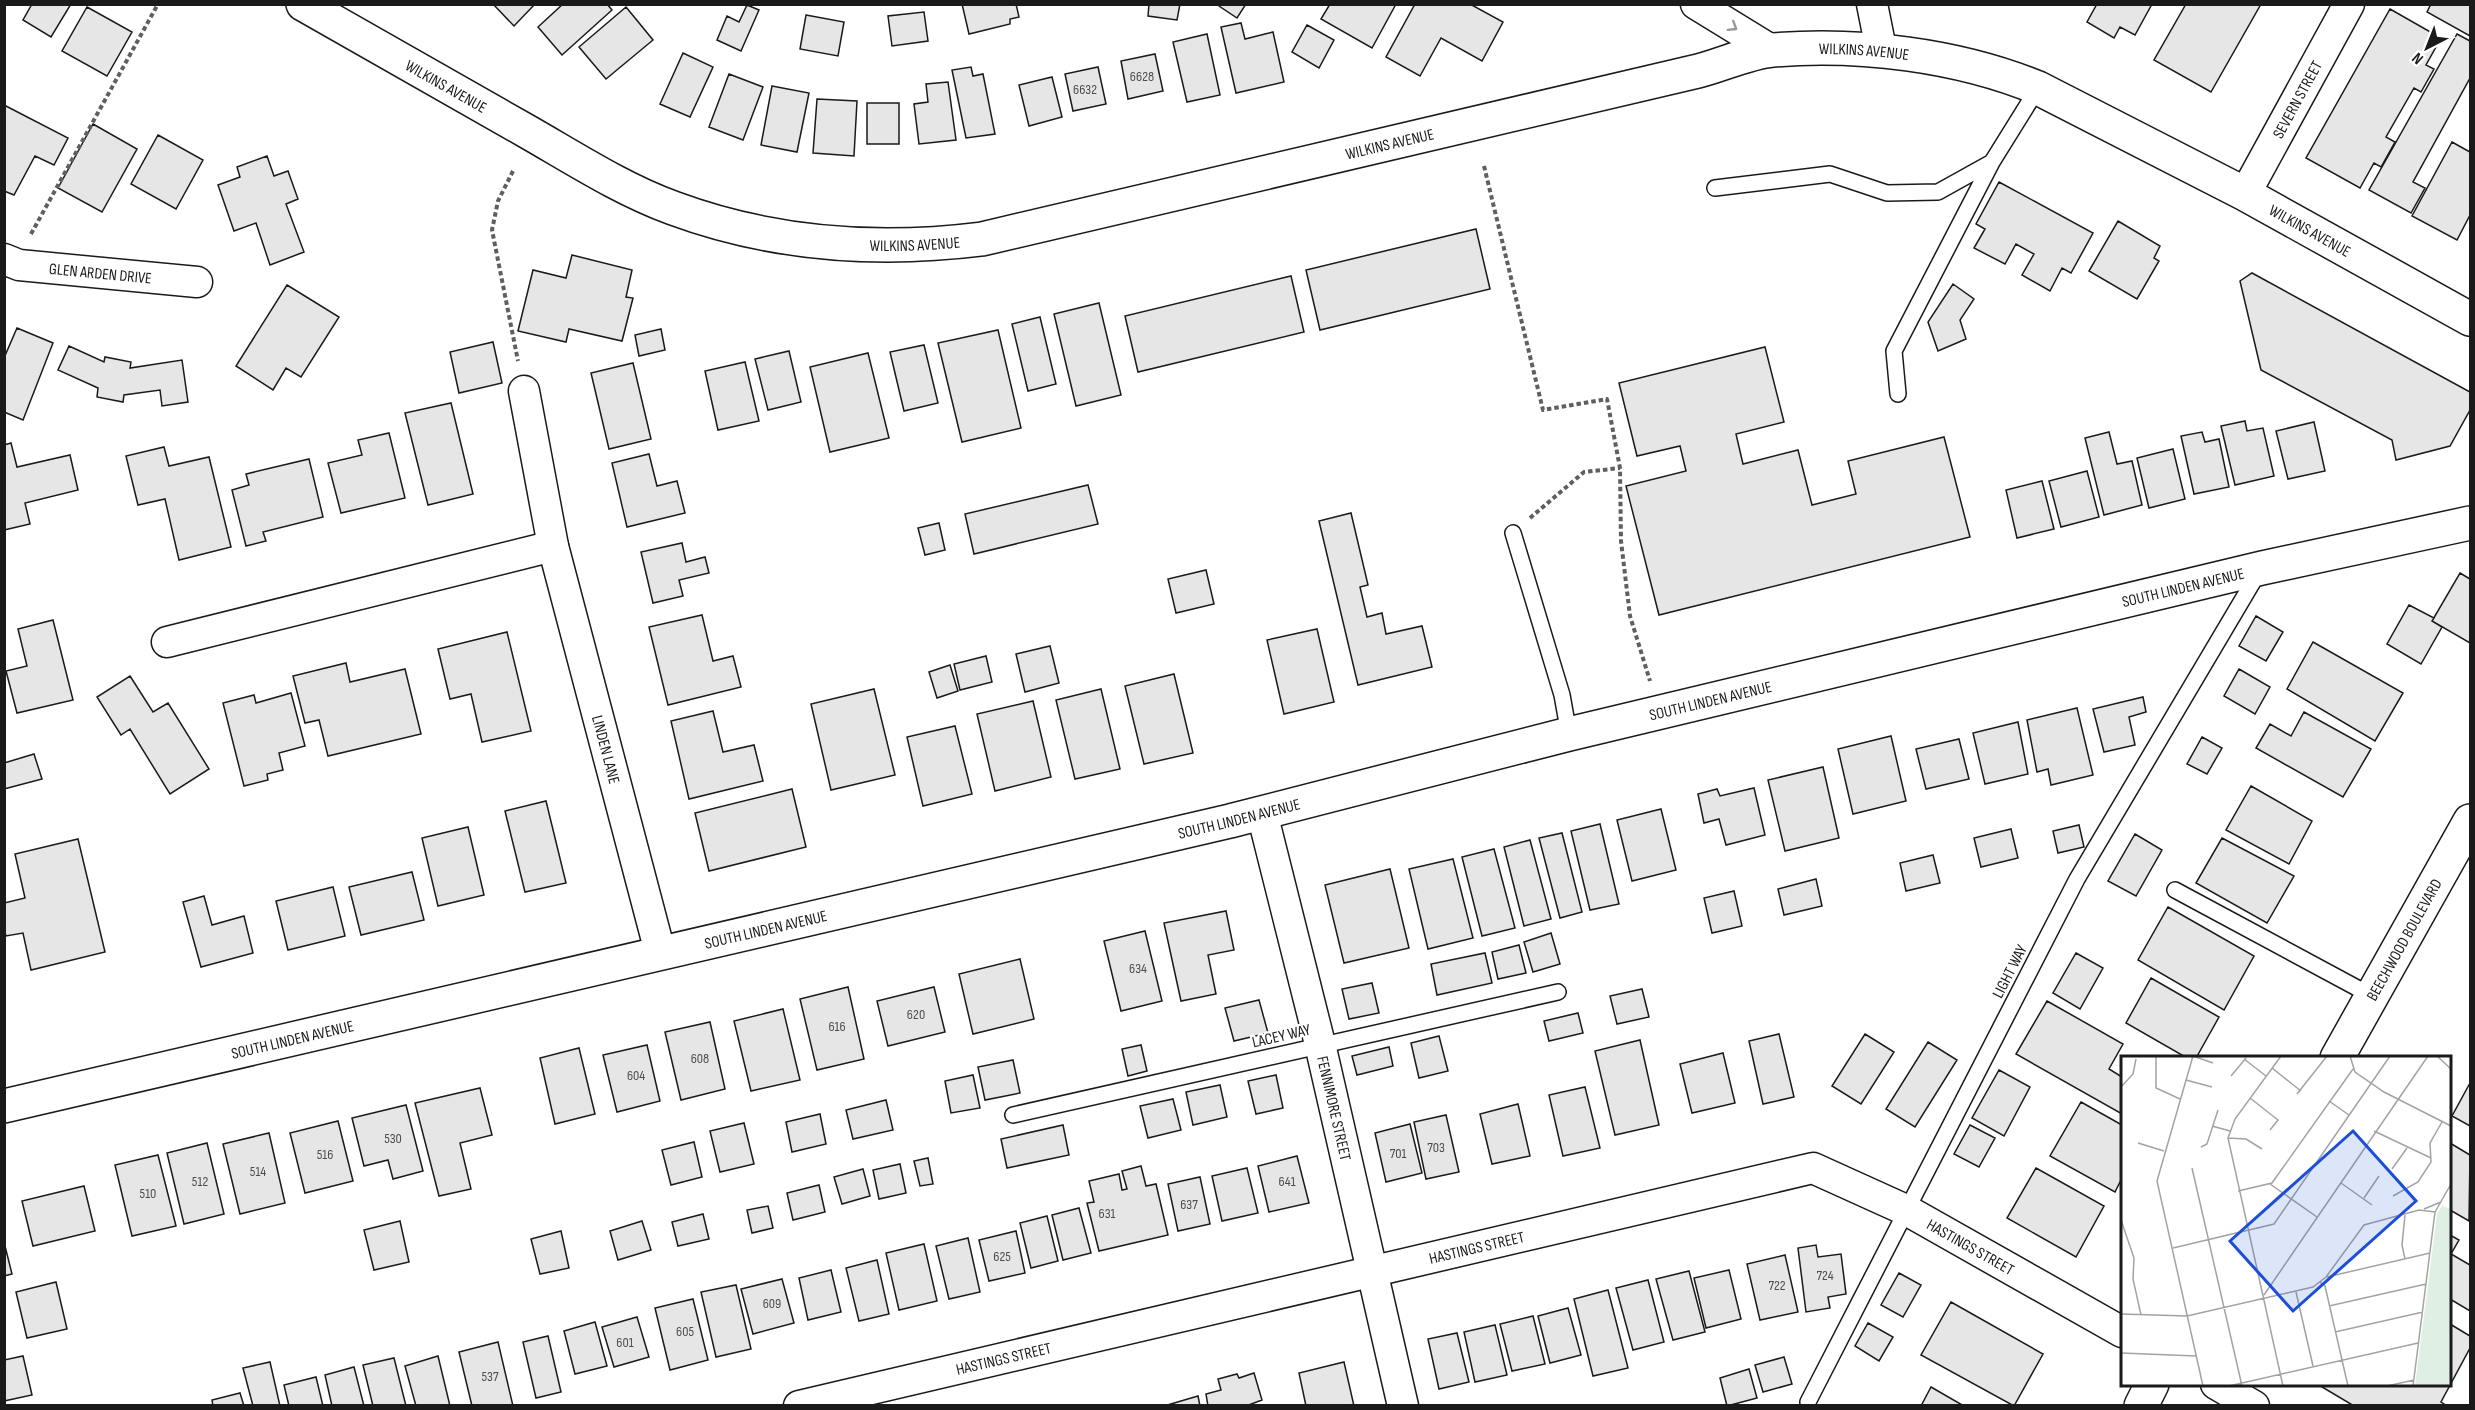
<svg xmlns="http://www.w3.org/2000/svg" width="2475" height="1410" viewBox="0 0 2475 1410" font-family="'Sofia Sans Condensed',sans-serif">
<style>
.building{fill:#e6e6e6;stroke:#1a1a1a;stroke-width:1.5}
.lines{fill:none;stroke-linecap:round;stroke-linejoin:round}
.service-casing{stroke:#1a1a1a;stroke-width:18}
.minor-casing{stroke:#1a1a1a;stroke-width:33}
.tertiary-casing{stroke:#1a1a1a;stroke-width:36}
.secondary-casing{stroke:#1a1a1a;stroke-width:36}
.path{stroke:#5f5f5f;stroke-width:4;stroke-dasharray:4.5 3;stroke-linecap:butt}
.service{stroke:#fff;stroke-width:15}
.minor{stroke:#fff;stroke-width:30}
.tertiary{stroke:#fff;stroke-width:33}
.secondary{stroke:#fff;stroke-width:33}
.oneway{stroke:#989898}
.labels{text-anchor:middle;stroke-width:4.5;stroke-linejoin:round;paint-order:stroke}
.number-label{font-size:14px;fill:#4d4d4d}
.street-label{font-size:16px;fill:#1a1a1a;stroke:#fff}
.inset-road{fill:none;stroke:#a3a3a3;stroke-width:1.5}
.view{fill:#1d4ed8;fill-opacity:0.15;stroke:#1d4ed8;stroke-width:3}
.inset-edge{fill:none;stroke:#1a1a1a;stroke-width:3}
</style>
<rect width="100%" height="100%" fill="#fff"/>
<path class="building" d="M32,4H71L51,37L23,20Z
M493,4H535L514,26Z
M563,4H607L612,10L562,55L538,27Z
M962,4H1016L1019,17L1010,19V24L969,34Z
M1149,4H1180L1177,20L1148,16Z
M1220,4H1246L1237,18L1219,6Z
M1330,4H1396L1372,48L1321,19Z
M1415,4H1470L1503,22L1482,61L1441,38L1420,76L1386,57Z
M2097,4H2152L2135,35L2120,27L2114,38L2087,22Z
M2186,4H2261L2211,92L2154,60Z
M2431,4H2470V36L2427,12Z
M747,5L759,10L741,51L717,40L727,16L739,22Z
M87,7L132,32L107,76L62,51Z
M626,7L653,40L606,79L579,47Z
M2390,9L2441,38L2426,65L2434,69L2421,92L2414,88L2386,137L2395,142L2381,167L2374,163L2360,188L2306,158Z
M924,12L928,41L892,46L888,16Z
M806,15L844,22L838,56L800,49Z
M1241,23L1245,39L1273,32L1284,82L1236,93L1221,27Z
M1307,25L1334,40L1319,68L1292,52Z
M1207,34L1220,95L1187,102L1173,42Z
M2457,34L2470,41V78L2413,182L2425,188L2411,213L2369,190Z
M683,53L713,67L690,117L660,104Z
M1155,54L1163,91L1128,99L1121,61Z
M971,67L973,76L983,74L995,134L966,138L952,70Z
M1098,67L1106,104L1073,111L1065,74Z
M729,74L763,87L743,140L709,127Z
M1052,77L1062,117L1029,126L1019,85Z
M948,82L956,140L919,144L914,104L928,102L926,84Z
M772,86L809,93L797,152L761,145Z
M817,99L857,101L854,156L813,153Z
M867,103H899V144H867Z
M4,105L68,138L54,165L35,156L14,195L4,191Z
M93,124L137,149L102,212L58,188Z
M158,135L203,160L176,209L131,184Z
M2452,142L2470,152V215L2457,240L2412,216Z
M267,156L274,176L288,171L298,199L286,204L304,252L270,265L256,223L234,231L218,185L240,177L237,167Z
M1999,182L2093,233L2071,273L2062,268L2050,291L2022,275L2034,254L2016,244L2005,264L1974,248L1985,229L1976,224Z
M2118,221L2160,246L2154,258L2159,261L2137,299L2089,271Z
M1476,229L1490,289L1320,330L1306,270Z
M572,255L632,270L626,297L633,298L622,341L569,329L566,342L518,331L533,270L566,278Z
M2252,273L2470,392V410L2450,446L2396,460L2392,440L2261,370L2240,281Z
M1291,276L1304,332L1138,372L1125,316Z
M1953,284L1974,299L1960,320L1966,339L1938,351L1928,322Z
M287,285L339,317L301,377L286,368L273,390L236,366Z
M1099,303L1121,395L1076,406L1054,314Z
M1040,317L1056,384L1028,391L1012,324Z
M17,328L53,343L23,420L4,412V358Z
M661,329L665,350L639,356L635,335Z
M998,330L1021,428L962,442L938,343Z
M493,342L502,383L459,393L450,352Z
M924,345L938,403L904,411L890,352Z
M69,346L104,362L105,357L131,362L130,368L182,360L188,402L162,406L160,390L124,395L123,402L97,397L98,388L58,370Z
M1765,347L1784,422L1736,434L1743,464L1798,450L1812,505L1856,494L1848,461L1944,437L1970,537L1659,615L1626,486L1686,471L1680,446L1637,456L1619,383Z
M789,351L801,402L768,410L755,359Z
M868,353L889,438L830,452L810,367Z
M745,362L759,421L718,430L705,371Z
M633,363L651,439L609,449L591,373Z
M451,403L473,494L428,505L405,413Z
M2245,421L2247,431L2263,428L2274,476L2235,485L2221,426Z
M2314,422L2325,471L2288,479L2276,431Z
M2109,432L2117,464L2132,461L2142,505L2104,515L2085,438Z
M2202,432L2205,442L2219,439L2229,487L2194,494L2181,436Z
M389,433L405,498L341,513L328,463L362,455L358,440Z
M11,443L17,467L70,455L78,490L25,503L30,524L4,530V445Z
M164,447L169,466L209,457L231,547L179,560L165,499L138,505L126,456Z
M2173,449L2185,499L2149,508L2137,458Z
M649,454L657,486L677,481L685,513L627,527L612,463Z
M309,459L323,517L263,532L266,541L246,546L232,490L249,485L246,474Z
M2087,471L2099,517L2061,527L2049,481Z
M2042,481L2054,529L2017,538L2006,490Z
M1088,485L1098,524L974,554L965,514Z
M1351,513L1368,585L1360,587L1367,617L1382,613L1386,634L1422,626L1432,667L1358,685L1319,521Z
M939,523L945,550L925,555L918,528Z
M682,543L686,562L705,557L709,573L679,580L683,596L653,603L641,552Z
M1206,570L1214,604L1176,613L1168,579Z
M2460,573L2470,579V643L2432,621Z
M2409,605L2434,618L2432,621L2442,627L2421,664L2387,644Z
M702,615L713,661L733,656L741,687L668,705L649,627Z
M2256,616L2283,632L2266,661L2239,646Z
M53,620L73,700L17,713L6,671L27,666L18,629Z
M1317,629L1334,702L1284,714L1267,640Z
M507,632L531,731L482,742L471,694L450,699L438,649Z
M2313,642L2403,693L2375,741L2287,689Z
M1050,646L1059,683L1025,692L1016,654Z
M986,656L992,682L960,690L954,664Z
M346,663L350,682L405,669L421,734L328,756L319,720L305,723L293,676Z
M950,665L958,691L937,698L929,672Z
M2239,669L2270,687L2255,714L2224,696Z
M1174,674L1193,753L1144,764L1125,686Z
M130,676L153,712L168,703L209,769L170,794L130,729L121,735L97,697Z
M874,689L895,775L831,790L811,704Z
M1101,689L1120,769L1075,779L1056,700Z
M291,693L305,746L279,753L283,770L267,774L268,780L244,786L223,703L254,695L256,703Z
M2143,697L2146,712L2129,717L2135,745L2104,752L2093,709Z
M1033,701L1051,777L995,791L977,714Z
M2077,708L2093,775L2051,785L2048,769L2037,772L2027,720Z
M713,711L723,752L754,745L763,781L689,799L671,721Z
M2304,712L2371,749L2343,797L2256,748L2270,724L2291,736Z
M2018,722L2028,774L1985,784L1973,733Z
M955,726L972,794L923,806L907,737Z
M1891,736L1906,801L1853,814L1838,749Z
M2202,737L2222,748L2207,774L2187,764Z
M1959,739L1969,779L1926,789L1916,749Z
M34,754L42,779L4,789V763Z
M1823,767L1839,838L1785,851L1768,780Z
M2251,786L2312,821L2289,864L2226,830Z
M1754,788L1765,835L1726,845L1719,819L1704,823L1698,794L1717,789L1720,796Z
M792,789L806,847L709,871L695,813Z
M546,801L566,883L525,892L505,811Z
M1661,809L1676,870L1632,881L1617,820Z
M1600,824L1619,904L1590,910L1571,831Z
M2079,825L2084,847L2058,853L2053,831Z
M468,827L484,895L438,906L422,838Z
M2011,829L2018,858L1981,867L1974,838Z
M1562,833L1582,912L1560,918L1539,838Z
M2135,834L2162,850L2136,896L2108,881Z
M2222,838L2294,876L2267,923L2196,883Z
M78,839L105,952L31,970L23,933L6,936L4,929V903L25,898L15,854Z
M1530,840L1551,919L1524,926L1504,847Z
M1494,849L1515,928L1482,936L1462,857Z
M1933,855L1940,883L1906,891L1900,863Z
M1453,859L1473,938L1428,949L1409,869Z
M1390,869L1409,948L1344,963L1325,885Z
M412,872L424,920L361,935L349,887Z
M1816,879L1822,906L1784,915L1778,889Z
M333,887L345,936L288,950L276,901Z
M1734,891L1742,926L1712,933L1704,898Z
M204,896L212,925L244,916L253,953L201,967L183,902Z
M2168,907L2254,956L2224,1010L2138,960Z
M1226,911L1234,950L1208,955L1216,994L1181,1001L1164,923Z
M1145,931L1162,1001L1121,1011L1104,941Z
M1551,933L1560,964L1533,972L1524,942Z
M1519,945L1526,973L1498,979L1492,952Z
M1485,953L1492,983L1437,995L1431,964Z
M2076,953L2103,968L2080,1009L2053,993Z
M1020,959L1034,1019L973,1034L959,974Z
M2151,978L2219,1017L2196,1058H2187L2126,1023Z
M1372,983L1379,1013L1349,1019L1342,989Z
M848,987L864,1059L817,1070L800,999Z
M934,987L945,1032L888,1046L877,1001Z
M1642,989L1649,1017L1617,1024L1610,996Z
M1259,1000L1268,1033L1234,1041L1225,1008Z
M2047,1001L2123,1044L2109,1069L2122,1077V1114L2016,1054Z
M783,1009L800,1080L751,1091L734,1021Z
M1578,1013L1583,1033L1549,1041L1544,1021Z
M710,1022L725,1089L681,1100L665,1032Z
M1779,1034L1794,1097L1763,1104L1749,1041Z
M1865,1034L1894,1052L1861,1104L1832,1086Z
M1439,1036L1448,1071L1419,1078L1411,1043Z
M1640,1040L1659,1125L1615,1135L1595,1051Z
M1928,1042L1957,1060L1915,1127L1886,1109Z
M647,1045L660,1101L617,1112L603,1055Z
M1141,1045L1147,1071L1128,1076L1122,1049Z
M1389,1047L1393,1066L1357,1075L1352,1056Z
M579,1048L595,1114L555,1124L540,1058Z
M1723,1053L1735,1103L1692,1113L1680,1064Z
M1013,1060L1020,1093L985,1100L978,1067Z
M1999,1070L2030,1087L2004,1136L1972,1118Z
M973,1075L980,1108L951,1113L945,1081Z
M1276,1075L1283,1108L1256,1114L1248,1081Z
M2470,1083V1126L2452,1116Z
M1220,1085L1227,1117L1193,1125L1186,1092Z
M1585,1087L1600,1148L1563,1156L1549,1095Z
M480,1088L492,1135L460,1143L471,1189L439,1196L415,1103Z
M1173,1099L1181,1130L1148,1138L1140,1106Z
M886,1100L893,1130L853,1139L846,1110Z
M2081,1102L2122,1125V1178L2115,1192L2050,1156Z
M1518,1104L1530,1156L1492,1164L1480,1114Z
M406,1105L423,1171L393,1179L388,1160L364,1166L352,1118Z
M820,1114L826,1144L792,1152L786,1122Z
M1446,1115L1459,1172L1426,1179L1414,1122Z
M338,1121L353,1181L305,1193L290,1133Z
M744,1123L754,1164L720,1172L710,1131Z
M1410,1124L1422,1173L1386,1182L1375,1133Z
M1063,1125L1069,1155L1007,1168L1001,1139Z
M1970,1125L1995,1138L1979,1167L1954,1154Z
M269,1133L285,1203L240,1214L223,1144Z
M694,1142L702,1177L671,1185L662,1150Z
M207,1143L224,1214L184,1224L167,1153Z
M2450,1143L2470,1155L2469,1221L2450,1210Z
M158,1155L176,1226L132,1236L115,1165Z
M1297,1156L1309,1203L1269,1212L1258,1166Z
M928,1158L933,1184L920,1186L914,1161Z
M900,1164L906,1193L879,1199L873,1170Z
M1141,1166L1146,1186L1156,1184L1168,1235L1099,1251L1087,1203L1094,1202L1089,1181L1119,1174L1122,1190L1127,1189L1122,1171Z
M1247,1168L1258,1213L1222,1221L1212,1176Z
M2036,1168L2104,1206L2076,1257L2007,1218Z
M863,1169L870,1196L842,1204L834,1177Z
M1200,1177L1210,1224L1178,1231L1168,1184Z
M819,1185L825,1212L793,1220L787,1193Z
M84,1186L95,1231L33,1246L22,1201Z
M768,1206L773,1228L752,1233L747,1210Z
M1079,1208L1091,1253L1063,1260L1052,1215Z
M703,1214L709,1239L678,1246L672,1222Z
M1047,1216L1058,1261L1031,1268L1020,1223Z
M400,1221L409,1262L374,1270L364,1230Z
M642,1221L651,1250L618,1260L610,1231Z
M561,1231L569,1268L540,1274L531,1239Z
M1016,1231L1025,1273L989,1281L979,1240Z
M2450,1235L2459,1240L2451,1254L2470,1265V1311L2450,1299Z
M968,1238L980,1292L949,1299L936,1246Z
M4,1242L12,1274L4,1276Z
M924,1244L937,1301L899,1310L886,1253Z
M1816,1245L1818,1257L1841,1254L1846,1294L1828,1297L1830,1308L1806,1312L1798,1248Z
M1785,1255L1798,1312L1760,1320L1747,1264Z
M877,1260L889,1314L859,1321L846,1268Z
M831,1270L841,1312L808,1320L799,1278Z
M1729,1270L1741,1319L1706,1328L1694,1278Z
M1689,1271L1705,1332L1673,1340L1656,1279Z
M1899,1273L1921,1285L1903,1317L1881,1305Z
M782,1279L794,1323L753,1334L741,1289Z
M1648,1280L1664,1342L1633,1350L1616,1288Z
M56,1282L67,1329L27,1338L16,1292Z
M736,1285L751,1349L716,1357L701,1292Z
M1608,1290L1628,1368L1593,1376L1574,1299Z
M693,1299L708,1360L670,1370L655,1308Z
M1951,1302L2043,1354L2014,1406L1921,1355Z
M1568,1308L1581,1355L1550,1363L1538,1316Z
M1533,1316L1545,1364L1512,1371L1500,1324Z
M637,1317L649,1357L614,1367L602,1327Z
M595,1322L607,1366L575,1374L564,1331Z
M1868,1323L1893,1337L1879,1361L1855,1346Z
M2450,1324L2470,1336V1348L2441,1402L2447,1406H2354L2317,1384H2450Z
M1495,1325L1507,1375L1475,1382L1464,1332Z
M1457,1333L1469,1382L1439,1389L1428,1339Z
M548,1336L561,1392L536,1398L523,1342Z
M498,1342L513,1406H472L459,1352Z
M23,1356L32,1395L4,1401V1360Z
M438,1356L450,1406H416L405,1366Z
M1784,1357L1792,1384L1763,1392L1755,1365Z
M394,1358L406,1406H373L363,1365Z
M270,1362L280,1406H253L243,1368Z
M1344,1362L1354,1406H1306L1299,1373Z
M354,1367L364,1406H332L325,1375Z
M1749,1369L1757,1398L1727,1406L1720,1378Z
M1254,1373L1262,1400L1246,1406H1208L1206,1394L1221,1390L1218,1379L1237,1374L1239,1378Z
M316,1377L323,1406H289L284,1385Z
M1931,1387L1964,1406H1921Z
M240,1393L244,1406H213L212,1400Z
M1198,1396L1200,1406H1164Z"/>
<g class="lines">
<g class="service-casing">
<path id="service" d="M1715,188L1830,174L1887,193L1938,192L1992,162
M1898,394L1894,351L1992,162L2038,88
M1513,533L1562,695L1569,734
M2175,890L2372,996
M1013,1115L1558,992
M1808,1402L2077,879L2260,570"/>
</g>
<g class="minor-casing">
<g id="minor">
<path d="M1696,4L1771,50"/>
<path d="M1872,4L1881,49"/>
<path id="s1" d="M2245,194L2349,4"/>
<path id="s2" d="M4,259L19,265L197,282"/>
<path id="s3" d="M524,391L553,546L660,952"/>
<path d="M167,642L553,546"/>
<path id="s4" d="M1262,813L1320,1044L1403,1406"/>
<path d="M2216,1384L2254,1406"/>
<path id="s5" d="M799,1406L1813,1168L1908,1211L2122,1332"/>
</g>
</g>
<g class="tertiary-casing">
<g id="tertiary">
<path id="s6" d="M4,1106L1230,821L1569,734L2262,568L2470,523"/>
</g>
</g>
<g class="secondary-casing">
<g id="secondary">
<path id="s7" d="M303,4C378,47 453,90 528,132C575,159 623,190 673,208C773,245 877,252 982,239L1698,71C1722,65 1749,52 1773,50C1859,43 1958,55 2038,88L2245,194L2470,319"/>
<path id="s8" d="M2337,1058L2470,821"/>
<path d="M2141,1406L2152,1384"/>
</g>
</g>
<path class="path" d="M1484,166L1543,410L1607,399L1620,468L1621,541L1630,616L1650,681
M513,171L498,201L492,230L518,361
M31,234L158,4
M1530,518L1584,472L1620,468"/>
<use href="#service" class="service"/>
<use href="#minor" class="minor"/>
<use href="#tertiary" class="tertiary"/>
<use href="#secondary" class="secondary"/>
</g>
<defs><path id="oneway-chevron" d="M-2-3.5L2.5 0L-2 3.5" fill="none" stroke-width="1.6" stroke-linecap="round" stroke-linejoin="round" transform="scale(1.5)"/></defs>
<use class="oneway" href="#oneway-chevron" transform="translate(1733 27) rotate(32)"/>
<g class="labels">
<g class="number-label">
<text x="1142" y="81">6628</text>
<text x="1085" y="94">6632</text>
<text x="1138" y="973">634</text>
<text x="916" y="1019">620</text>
<text x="837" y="1031">616</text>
<text x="700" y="1063">608</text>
<text x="636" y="1080">604</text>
<text x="393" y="1143">530</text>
<text x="1436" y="1152">703</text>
<text x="1398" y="1158">701</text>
<text x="325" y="1159">516</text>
<text x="258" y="1176">514</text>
<text x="200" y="1186">512</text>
<text x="1287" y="1186">641</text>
<text x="148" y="1198">510</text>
<text x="1189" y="1209">637</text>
<text x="1107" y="1218">631</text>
<text x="1002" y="1261">625</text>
<text x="1825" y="1280">724</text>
<text x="1777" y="1290">722</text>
<text x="772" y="1308">609</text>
<text x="685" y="1336">605</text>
<text x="625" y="1347">601</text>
<text x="490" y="1381">537</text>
</g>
<g class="street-label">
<text dy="6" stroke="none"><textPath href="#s7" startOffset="1641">WILKINS AVENUE</textPath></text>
<text dy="6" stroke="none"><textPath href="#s7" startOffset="165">WILKINS AVENUE</textPath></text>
<text dy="6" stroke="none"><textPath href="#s1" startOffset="108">SEVERN STREET</textPath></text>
<text dy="6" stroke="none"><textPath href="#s7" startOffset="1155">WILKINS AVENUE</textPath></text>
<text dy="6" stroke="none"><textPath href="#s7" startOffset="2127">WILKINS AVENUE</textPath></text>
<text dy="6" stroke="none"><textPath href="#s7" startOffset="669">WILKINS AVENUE</textPath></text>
<text dy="6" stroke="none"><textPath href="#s2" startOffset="98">GLEN ARDEN DRIVE</textPath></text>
<text dy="6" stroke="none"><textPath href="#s6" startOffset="2240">SOUTH LINDEN AVENUE</textPath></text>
<text dy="6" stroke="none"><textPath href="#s6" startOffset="1754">SOUTH LINDEN AVENUE</textPath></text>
<text dy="6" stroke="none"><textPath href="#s3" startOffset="368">LINDEN LANE</textPath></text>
<text dy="6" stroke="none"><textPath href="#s6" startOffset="1268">SOUTH LINDEN AVENUE</textPath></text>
<text dy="6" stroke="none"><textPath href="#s6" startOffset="782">SOUTH LINDEN AVENUE</textPath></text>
<text dy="6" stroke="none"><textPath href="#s8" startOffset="136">BEECHWOOD BOULEVARD</textPath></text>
<text transform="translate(2009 971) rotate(-63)" y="6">LIGHT WAY</text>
<text transform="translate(1281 1035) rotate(-13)" y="6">LACEY WAY</text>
<text dy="6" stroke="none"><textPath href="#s6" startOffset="296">SOUTH LINDEN AVENUE</textPath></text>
<text dy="6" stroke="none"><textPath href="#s4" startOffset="304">FENNIMORE STREET</textPath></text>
<text dy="6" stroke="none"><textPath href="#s5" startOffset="696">HASTINGS STREET</textPath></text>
<text dy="6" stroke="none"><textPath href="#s5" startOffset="1218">HASTINGS STREET</textPath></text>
<text dy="6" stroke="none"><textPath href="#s5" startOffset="210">HASTINGS STREET</textPath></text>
</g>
</g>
<g transform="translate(2121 1056)">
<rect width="330" height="330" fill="#fff"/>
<path d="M321,150L330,153V330H294L316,158Z" fill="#e0efe3"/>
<path class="inset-road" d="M35,0V32L59,43M72,0L92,7M72,0L36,125L82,330M160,0L114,63L107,82L162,330M229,0L234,16L263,36L330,70M316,0L330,13M123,3L145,20M151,12L180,35M110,20L125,2M65,24L91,31M0,31L12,18L15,3M176,38L206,0M129,42L157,64L149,74M208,45L228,59M91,70L109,75M253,75L310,102M107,82L125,83L141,93M17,87L43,95M80,91L86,88L97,54M71,112L121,330M271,113L286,92M220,127L251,149M149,128L196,161M117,135L151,127L232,13M272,140L297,126L310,106L309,87L321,66M243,142L258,120M303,153L320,146M0,164L13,202L12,223L20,259M52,192L153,168L269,0M284,203L281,189L284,159M206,221L309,197M199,226L204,230L227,330M175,236L192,310M143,239L307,0M208,250L305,228M0,258L66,260L192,231L205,221L243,169L298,154L314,156L330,128M214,276L302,256M0,297L75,300M108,330L297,287M266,330L293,324M292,330L314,156"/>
<path class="view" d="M232,75L295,145L172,255L109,185Z"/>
<rect width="330" height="330" class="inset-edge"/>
</g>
<rect width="2475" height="1410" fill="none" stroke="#1a1a1a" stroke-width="12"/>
<g transform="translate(2427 48) rotate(222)" stroke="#ffffff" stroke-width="4.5" paint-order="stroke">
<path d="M0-4.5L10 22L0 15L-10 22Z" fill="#1a1a1a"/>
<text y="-9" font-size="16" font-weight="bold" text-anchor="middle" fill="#1a1a1a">N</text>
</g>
</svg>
